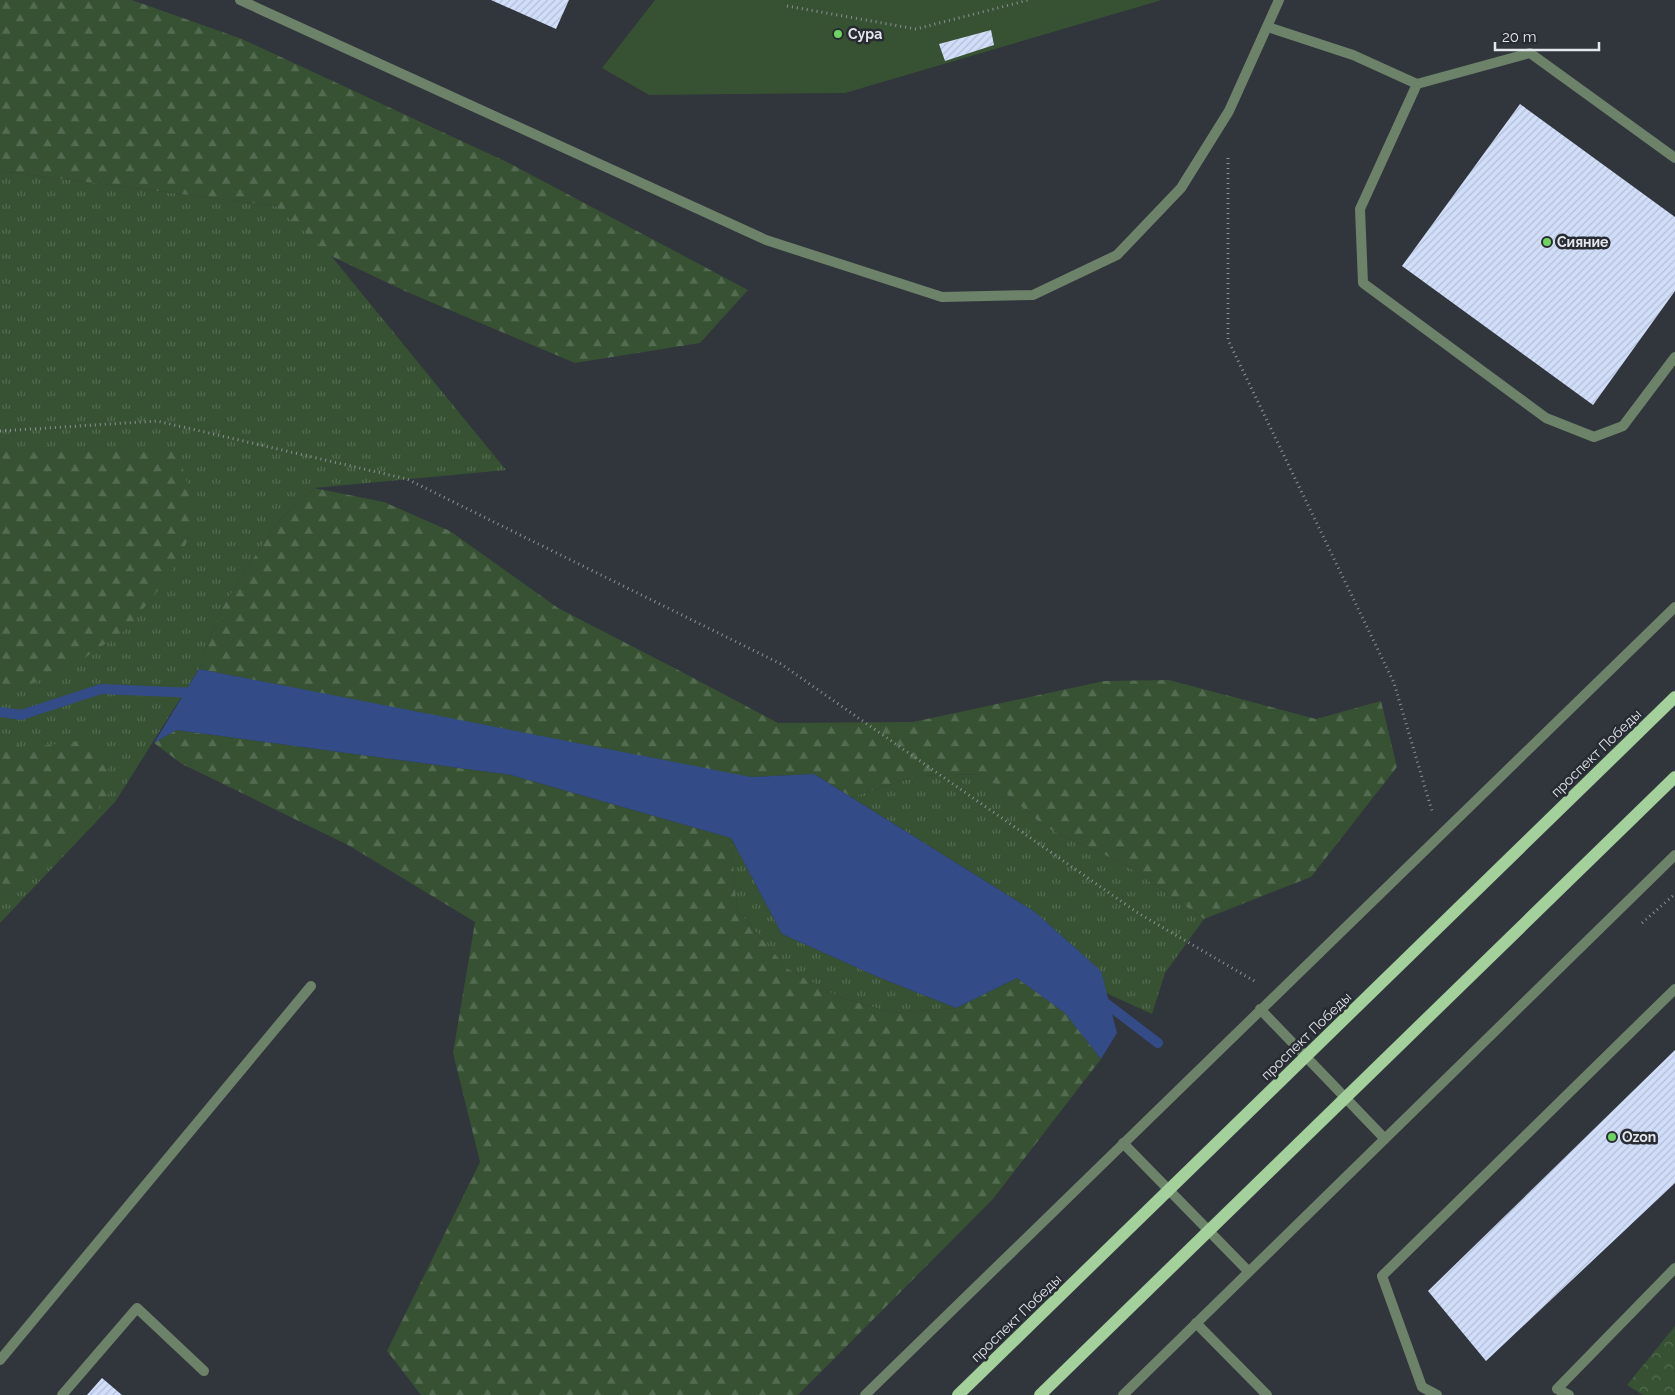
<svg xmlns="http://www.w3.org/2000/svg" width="1675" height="1395" viewBox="0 0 1675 1395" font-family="Raleway,sans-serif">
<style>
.grass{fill:url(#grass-tufts)}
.forest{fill:url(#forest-firs)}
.park{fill:url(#park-crowns)}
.garden{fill:#365232}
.water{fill:#334b86}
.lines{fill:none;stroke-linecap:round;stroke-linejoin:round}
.stream{stroke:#334b86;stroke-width:10}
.building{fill:url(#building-hatch)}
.path{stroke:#8c8f95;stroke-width:3;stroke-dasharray:1 4;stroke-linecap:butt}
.service{stroke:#6d8369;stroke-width:10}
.minor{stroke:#6d8369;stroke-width:10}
.tertiary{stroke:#6d8369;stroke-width:10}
.primary{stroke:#a3d09b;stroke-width:12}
.poi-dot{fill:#6fd360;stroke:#272b32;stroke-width:2}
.labels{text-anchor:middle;stroke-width:5;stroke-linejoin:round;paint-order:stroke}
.poi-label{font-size:14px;font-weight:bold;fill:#e4e7ec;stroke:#272b32;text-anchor:start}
.street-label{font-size:14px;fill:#e4e7ec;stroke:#272b32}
</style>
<defs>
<pattern id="grass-tufts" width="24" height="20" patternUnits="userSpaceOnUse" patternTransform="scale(1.25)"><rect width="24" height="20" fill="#365232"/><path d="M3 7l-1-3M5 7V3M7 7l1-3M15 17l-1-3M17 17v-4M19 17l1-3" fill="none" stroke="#536b50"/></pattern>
<pattern id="forest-firs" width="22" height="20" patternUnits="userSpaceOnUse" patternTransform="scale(1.25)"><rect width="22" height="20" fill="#365232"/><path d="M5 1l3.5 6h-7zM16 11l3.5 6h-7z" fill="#536b50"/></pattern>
<pattern id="park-crowns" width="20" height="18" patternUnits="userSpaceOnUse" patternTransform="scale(1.25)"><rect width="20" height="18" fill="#365232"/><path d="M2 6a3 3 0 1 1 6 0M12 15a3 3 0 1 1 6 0" fill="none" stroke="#536b50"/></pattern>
<pattern id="building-hatch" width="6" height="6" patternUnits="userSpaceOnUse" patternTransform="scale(1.25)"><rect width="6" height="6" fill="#d1defa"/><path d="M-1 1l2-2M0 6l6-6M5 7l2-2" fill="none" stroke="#b5bfd6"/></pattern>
</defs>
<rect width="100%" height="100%" fill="#31353c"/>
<path class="grass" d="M0,171L292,208L506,470L314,488L279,521L246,569L218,615L199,669L115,802L0,923Z
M984,774L1045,827L1126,865L1204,919L1165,973L1152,1014L1106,993L1100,971L1035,912L851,797L918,776Z
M731,838L782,934L878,977L956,1008L893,1013L839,997L788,969L737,910Z"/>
<path class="forest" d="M0,0H132L242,39L509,163L748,290L700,343L575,363L407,292L331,256L276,206L0,171Z
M37,446L177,450L189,489L195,527L167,579L128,628L76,664L15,691L0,690V451Z
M314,488L384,502L450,531L558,608L682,672L778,723L913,722L1104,681L1169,680L1316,719L1381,701L1397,767L1311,877L1204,919L1126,865L1045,827L984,774L918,776L851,797L814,774L752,777L691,768L199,669L218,615L246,569L279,521Z
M176,730L511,775L731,838L737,910L788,969L839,997L893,1013L956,1008L1017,978L1066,1013L1101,1059L993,1199L798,1395H421L387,1351L480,1162L453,1053L475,922L348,845L182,764L154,743Z
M84,740L107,760L111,790L91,819L37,875L0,899V741L29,748Z"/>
<path class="park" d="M1675,1326V1395H1643L1627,1385Z"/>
<path class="garden" d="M655,0H1162L845,93L649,95L602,68Z"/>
<path class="water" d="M199,669L751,777L814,774L1035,912L1101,971L1117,1033L1101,1059L1065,1013L1017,978L956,1008L878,977L782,934L731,838L511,775L176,730L154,743Z"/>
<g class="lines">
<path class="stream" d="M0,712L21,715L101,689L197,693
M1099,998L1158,1043"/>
</g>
<path class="building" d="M491,0H569L556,29Z
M991,30L994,45L945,61L939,44Z
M1520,104L1675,217V291L1593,405L1402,266Z
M1675,1050V1183L1486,1361L1428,1291Z
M102,1378L122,1395H87Z"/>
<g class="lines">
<path class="path" d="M787,6L916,29L1029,0
M1228,158V340L1394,683L1432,811
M0,431L157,421L407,479L781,664L1138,913L1256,982
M1642,923L1675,894"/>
<path class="service" d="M1268,27L1353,55L1417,84L1530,53L1675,158
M1417,84L1360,209L1363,283L1546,418L1594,437L1623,426L1675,357
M1196,1323L1267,1395
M0,1360L311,986
M62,1395L137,1308L204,1371
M1437,1395L1422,1387L1382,1276L1675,989
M1569,1395L1557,1389L1675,1268"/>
<path class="minor" d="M240,0L766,240L942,297L1033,295L1117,255L1181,188L1229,111L1279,0"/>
<path class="tertiary" d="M1260,1009L1385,1139
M1123,1143L1249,1272
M865,1395L1675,607
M1123,1395L1675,855"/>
<path class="primary" d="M958,1395L1675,697
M1040,1395L1675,777"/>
</g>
<g class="poi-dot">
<circle cx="838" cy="34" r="5"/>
<circle cx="1547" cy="242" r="5"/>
<circle cx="1612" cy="1137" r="5"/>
</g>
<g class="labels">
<g class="poi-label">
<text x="848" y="39">Сура</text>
<text x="1557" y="247">Сияние</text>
<text x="1622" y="1142">Ozon</text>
</g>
<g class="street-label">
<text transform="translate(1596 753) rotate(-44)" y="5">проспект Победы</text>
<text transform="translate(1306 1036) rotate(-44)" y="5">проспект Победы</text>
<text transform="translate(1016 1318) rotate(-44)" y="5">проспект Победы</text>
</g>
</g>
<path d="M1495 42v8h104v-8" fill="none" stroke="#e4e7ec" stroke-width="2.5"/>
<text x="1502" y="42" font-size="15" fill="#e4e7ec" stroke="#272b32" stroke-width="4" paint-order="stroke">20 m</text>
</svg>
